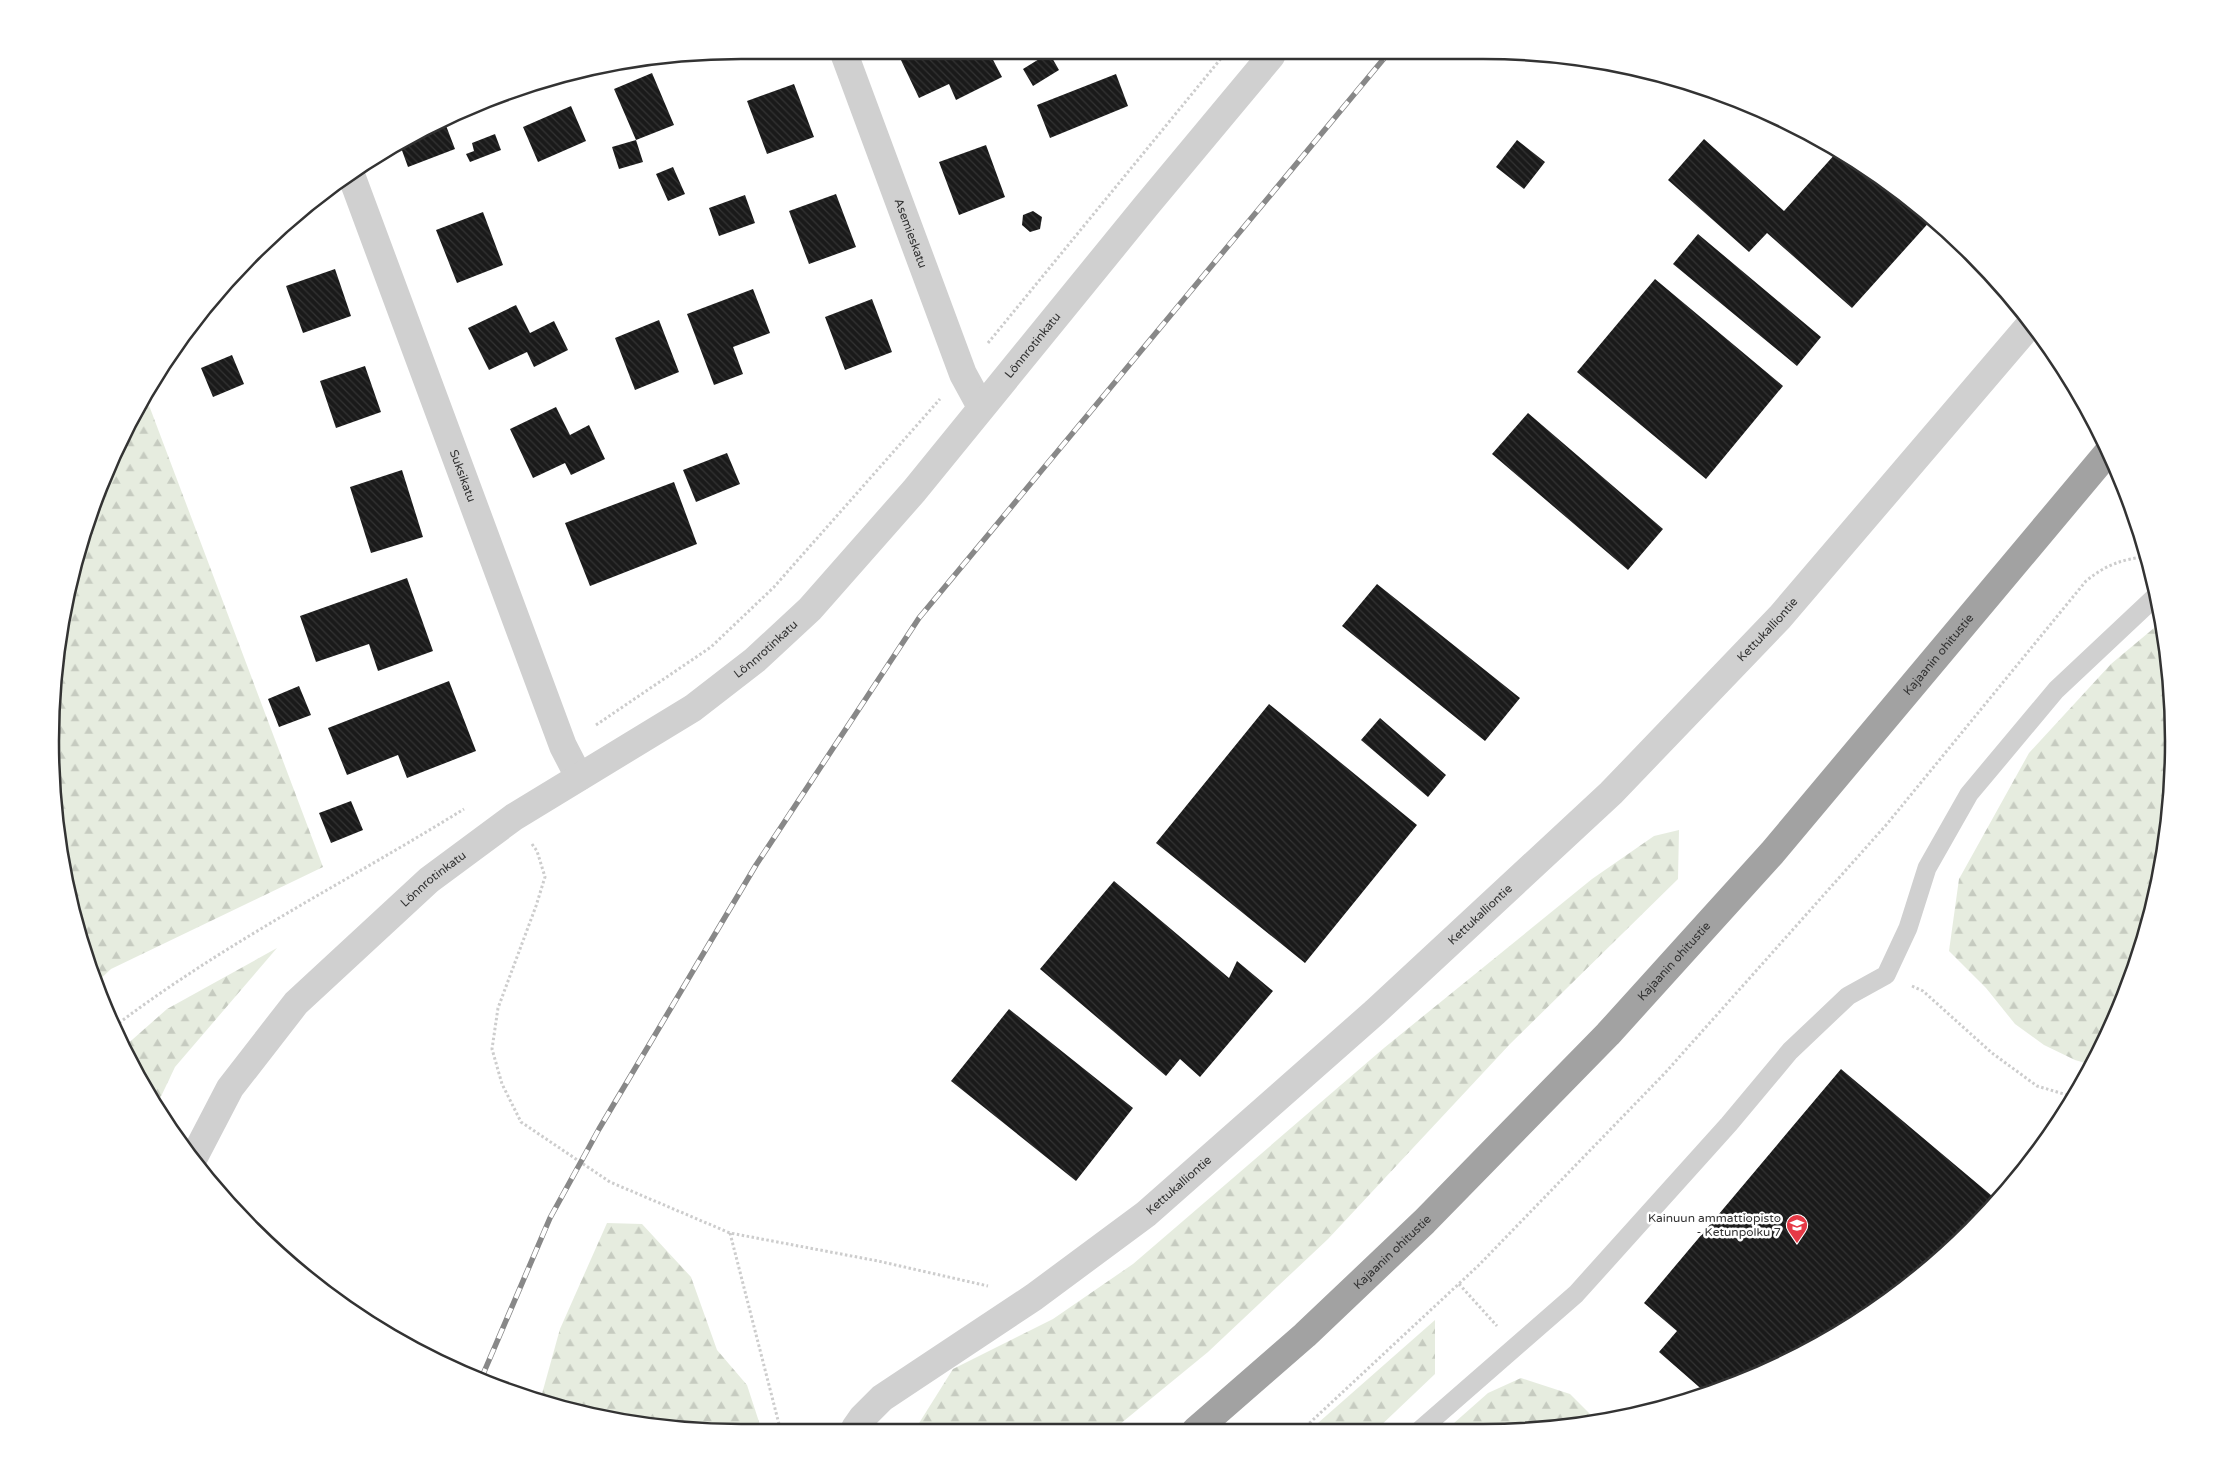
<svg xmlns="http://www.w3.org/2000/svg" width="2224" height="1483" viewBox="0 0 2224 1483" font-family="'Varela Round',sans-serif">
<style>
.forest{fill:url(#forest-firs)}
.building{fill:url(#building-back-hatch)}
.lines{fill:none;stroke-linecap:round;stroke-linejoin:round}
.path{stroke:#cdcdcd;stroke-width:3;stroke-dasharray:2.5 2.5;stroke-linecap:butt}
.service{stroke:#d0d0d0;stroke-width:19}
.minor{stroke:#d0d0d0;stroke-width:28}
.tertiary{stroke:#d0d0d0;stroke-width:28}
.trunk{stroke:#a2a2a2;stroke-width:28}
.rail-casing{stroke:#888;stroke-width:5.5}
.rail{stroke:#fff;stroke-width:4;stroke-dasharray:11;stroke-linecap:butt}
.labels{text-anchor:middle;stroke-width:5;stroke-linejoin:round;paint-order:stroke}
.street-label{font-size:12px;fill:#333;stroke:#fff}
.poi-label{font-size:12px;fill:#333;stroke:#fff;text-anchor:end}
.rim{fill:none;stroke:#333;stroke-width:2.5}
</style>
<defs>
<pattern id="forest-firs" width="22" height="20" patternUnits="userSpaceOnUse" patternTransform="scale(1.25)"><rect width="22" height="20" fill="#e6ecdf"/><path d="M5 1l3.5 6h-7zM16 11l3.5 6h-7z" fill="#c6cbc0"/></pattern>
<pattern id="building-back-hatch" width="6" height="6" patternUnits="userSpaceOnUse" patternTransform="scale(1.25)"><rect width="6" height="6" fill="#1a1a1a"/><path d="M-1 5l2 2M0 0l6 6M5-1l2 2" fill="none" stroke="#333"/></pattern>
</defs>
<rect width="100%" height="100%" fill="#fff"/>
<path class="forest" d="M147,400L323,867L111,969L96,983L87,964L63,877L52,696L63,606L103,477Z
M2160,623L2173,697L2168,832L2137,964L2092,1065L2075,1060L2044,1045L2015,1024L1986,988L1949,951L1959,879L2029,753L2111,664Z
M1679,830L1678,879L1510,1044L1328,1239L1208,1352L1114,1429L916,1428L953,1369L1053,1319L1133,1264L1384,1048L1592,879L1654,836Z
M277,948L175,1067L156,1107L143,1087L124,1047L167,1009Z
M607,1223L642,1224L691,1277L717,1350L747,1385L761,1428L651,1427L562,1409L540,1401L560,1329Z
M1435,1320V1374L1375,1431L1310,1430Z
M1521,1378L1570,1394L1596,1420L1527,1432L1445,1431L1488,1393Z"/>
<path class="building" d="M899,56H991L1002,77L956,100L949,84L919,98Z
M1044,56H1051L1059,70L1033,86L1023,69Z
M652,73L674,125L636,140L643,162L619,169L612,147L636,140L614,89Z
M1116,74L1128,106L1050,138L1037,105Z
M794,84L814,137L767,154L747,101Z
M571,106L586,141L538,162L523,127Z
M445,123L455,149L408,167L400,145Z
M495,134L501,150L470,162L466,154L474,151L472,143Z
M1704,139L1784,211L1836,153L1933,218L1852,308L1767,233L1749,252L1668,180Z
M1517,140L1545,162L1524,189L1496,167Z
M986,145L1005,197L959,215L939,162Z
M673,167L685,194L668,201L656,174Z
M836,194L856,247L809,264L789,211Z
M745,195L755,223L719,236L709,208Z
M1033,211L1042,217L1040,229L1030,232L1022,225L1023,215Z
M483,212L503,265L457,283L436,230Z
M1698,234L1821,337L1797,366L1673,264Z
M335,269L351,316L303,333L286,286Z
M1655,279L1783,386L1706,479L1577,372Z
M753,289L770,333L733,347L743,374L714,385L687,314Z
M872,299L892,352L845,370L825,317Z
M516,305L530,333L554,321L568,350L534,367L527,352L489,370L468,328Z
M659,320L679,372L635,390L615,338Z
M232,355L244,384L213,397L201,368Z
M365,366L381,412L336,428L320,381Z
M556,407L570,435L589,425L605,459L571,475L565,463L533,478L510,429Z
M1528,413L1663,529L1628,570L1492,454Z
M727,453L740,484L696,502L683,470Z
M402,470L423,537L371,553L350,487Z
M674,482L697,544L590,586L565,523Z
M407,578L433,651L378,671L369,644L316,662L300,616Z
M1377,584L1520,698L1485,741L1342,626Z
M449,681L476,751L407,778L398,755L347,775L328,728Z
M299,686L311,715L279,727L268,699Z
M1269,704L1417,825L1305,963L1156,843Z
M1380,718L1446,775L1428,797L1361,740Z
M351,801L363,830L331,843L319,813Z
M1114,881L1229,978L1237,961L1273,991L1200,1077L1180,1059L1166,1076L1040,969Z
M1009,1009L1133,1108L1076,1181L951,1081Z
M1841,1069L1998,1201L1903,1290L1788,1362L1706,1393L1659,1352L1677,1331L1644,1303Z"/>
<g class="lines">
<path class="path" d="M988,343L1223,56
M596,725L711,647L774,587L940,399
M532,844L537,851L545,877L536,906L498,1008L492,1049L502,1084L521,1122L610,1182L730,1233L878,1261L988,1286
M1912,986L1923,991L1992,1053L2037,1086L2074,1097
M115,1026C224,943 348,881 464,809
M730,1233L780,1428
M1459,1284L1497,1326
M1302,1430L1479,1265L1665,1073L1887,824L2086,581C2107,564 2121,560 2148,556"/>
<path class="service" d="M1419,1431L1576,1294L1729,1124L1790,1051L1848,996L1886,975L1908,928L1927,868L1969,794L2056,690L2156,596"/>
<g class="minor">
<path id="s1" d="M845,56L963,374L981,407"/>
<path id="s2" d="M350,172L563,746L579,777"/>
<path id="s3" d="M855,1428L862,1418L882,1398L1034,1297L1146,1214L1375,1012L1611,793L1780,617L2032,322"/>
</g>
<path class="tertiary" id="s4" d="M192,1161L230,1088L296,1003L429,880L514,817L693,708L755,660L810,609L914,491L1146,206L1271,56"/>
<path class="trunk" id="s5" d="M1196,1430L1305,1335L1424,1222L1608,1034L1772,853L2109,451"/>
<g class="rail-casing">
<path id="rail" d="M481,1379L550,1218L599,1129L756,865L919,618L1386,56"/>
</g>
<use href="#rail" class="rail"/>
</g>
<defs>
<g id="school-pin" transform="scale(1.125)"><path d="M0 17L-7.5 6A9.5 9.5 0 1 1 7.5 6Z" fill="#e63946" stroke="#fff"/><path d="M0-5L7-2L0 1L-7-2ZM-4 1L0 2.5L4 1V4Q0 6-4 4Z" fill="#fff"/></g>
</defs>
<g fill-rule="evenodd">
<use href="#school-pin" x="1797" y="1225"/>
</g>
<g class="labels">
<g class="street-label">
<text dy="4" stroke="none"><textPath href="#s1" startOffset="189">Asemieskatu</textPath></text>
<text dy="4" stroke="none"><textPath href="#s4" startOffset="1185">Lönnrotinkatu</textPath></text>
<text dy="4" stroke="none"><textPath href="#s2" startOffset="324">Suksikatu</textPath></text>
<text dy="4" stroke="none"><textPath href="#s3" startOffset="1216">Kettukalliontie</textPath></text>
<text dy="4" stroke="none"><textPath href="#s4" startOffset="780">Lönnrotinkatu</textPath></text>
<text dy="4" stroke="none"><textPath href="#s5" startOffset="1075">Kajaanin ohitustie</textPath></text>
<text dy="4" stroke="none"><textPath href="#s4" startOffset="375">Lönnrotinkatu</textPath></text>
<text dy="4" stroke="none"><textPath href="#s3" startOffset="811">Kettukalliontie</textPath></text>
<text dy="4" stroke="none"><textPath href="#s5" startOffset="670">Kajaanin ohitustie</textPath></text>
<text dy="4" stroke="none"><textPath href="#s3" startOffset="406">Kettukalliontie</textPath></text>
<text dy="4" stroke="none"><textPath href="#s5" startOffset="265">Kajaanin ohitustie</textPath></text>
</g>
<g class="poi-label">
<text x="1781" y="1222">Kainuun ammattiopisto<tspan x="1781" dy="14">- Ketunpolku 7</tspan></text>
</g>
</g>
<path d="M0 0H2224V1483H0ZM741 59H1483A682 682 0 0 1 2165 741V742A682 682 0 0 1 1483 1424H741A682 682 0 0 1 59 742V741A682 682 0 0 1 741 59Z" fill="#fff" fill-rule="evenodd"/>
<path class="rim" d="M741 59H1483A682 682 0 0 1 2165 741V742A682 682 0 0 1 1483 1424H741A682 682 0 0 1 59 742V741A682 682 0 0 1 741 59Z"/>
</svg>
